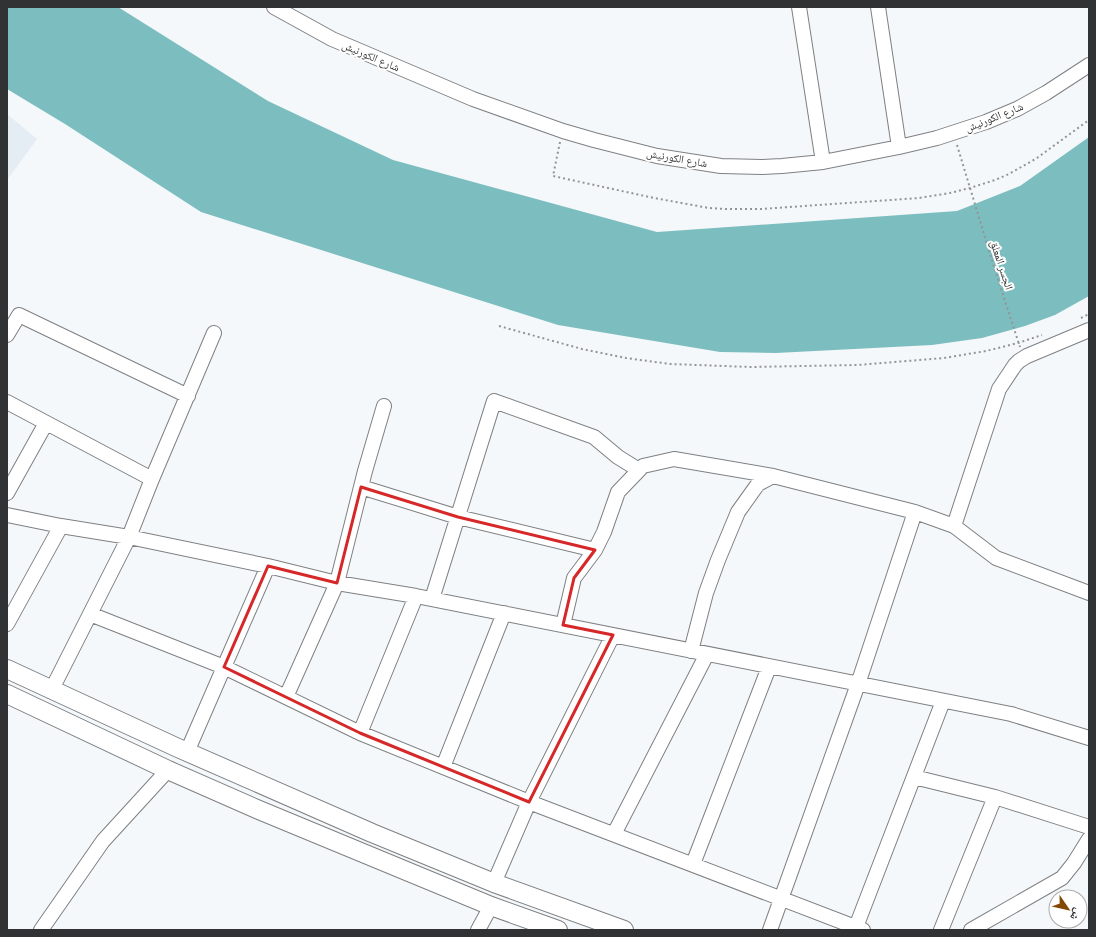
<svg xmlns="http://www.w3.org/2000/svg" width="1096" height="937" viewBox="0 0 1096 937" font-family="'PT Sans','Noto Naskh Arabic',sans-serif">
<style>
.built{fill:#e4ecf4}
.water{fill:#7cbec0}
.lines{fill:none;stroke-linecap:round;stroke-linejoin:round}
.minor-casing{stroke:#7e8083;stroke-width:16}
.major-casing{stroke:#7e8083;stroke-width:20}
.path{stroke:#929495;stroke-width:2;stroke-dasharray:2 3;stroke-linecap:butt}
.minor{stroke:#fff;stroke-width:14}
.major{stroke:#fff;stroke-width:18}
.marked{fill:none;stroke:#d62828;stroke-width:3;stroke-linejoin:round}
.labels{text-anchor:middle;stroke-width:4;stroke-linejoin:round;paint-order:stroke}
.street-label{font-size:11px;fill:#313233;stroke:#fff}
</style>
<rect width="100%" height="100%" fill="#f5f8fa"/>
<path class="built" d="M7,114L37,139L7,180Z"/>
<path class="water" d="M7,7H118L268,101L393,160L657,232L957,211L1020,186L1089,137V296L1055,315L1025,326L982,338L932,345L776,353L720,352L558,325L201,212L65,124L7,89Z"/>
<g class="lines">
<g class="minor-casing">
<path id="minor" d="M274,7L332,39L473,99L563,131L594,140L657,156L721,166L762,167L782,166L823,162L899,147L937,138L986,122L1017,109L1046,93L1089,65
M799,7L823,162
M878,7L899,147
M7,335L19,315L188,396
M7,402L152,479
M361,487L458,517L595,550L574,578L563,625
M7,493L46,423
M7,515L61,526L129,537L268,566L337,583L416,596L1011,714L1089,738
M954,526L999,389L1015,365L1019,361L1027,356L1089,330
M595,550L604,532L618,492L643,466L674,459L773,476L915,512L954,526L996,558L1089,593
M432,599L494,401L594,437L618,457L639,470
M90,614L224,667L360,733L529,802L863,930
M7,624L61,526
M691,651L706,593L718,560L738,512L758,484L773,476
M51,691L129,537L152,479L214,333
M286,697L337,583L365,471L384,406
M360,733L416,596
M187,752L268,566
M443,767L504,613
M914,777L995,797L1089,827
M614,834L707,654
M693,864L769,667
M494,883L529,802L613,635
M856,927L943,701
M41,930L103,841L168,770
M478,930L491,906
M770,930L858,684L915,512
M941,930L995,797
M971,930L1062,878L1074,863L1089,839"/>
</g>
<g class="major-casing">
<path id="major" d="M7,669L178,748L372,833L494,883L624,930
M7,694L168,770L259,810L491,906L558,930"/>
</g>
<path class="path" d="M560,142L553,176L654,198L709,208L726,209H761L919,198L950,193L970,188L995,180L1009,174L1037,158L1089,120
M957,145L994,267L1020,347
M1081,318L1089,314
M499,326L582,349L626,358L670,364L751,367L857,365L944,358L986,351L1018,343L1042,335"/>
<use href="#minor" class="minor"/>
<use href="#major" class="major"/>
</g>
<path class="marked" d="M361,487L458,517L595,550L574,578L563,625L613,635L529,802L360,733L224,667L268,566L337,583Z"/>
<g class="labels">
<g class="street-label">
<text transform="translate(371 56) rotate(23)" y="4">شارع الكورنيش</text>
<text transform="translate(994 117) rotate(-22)" y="4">شارع الكورنيش</text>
<text transform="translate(677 158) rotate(10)" y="4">شارع الكورنيش</text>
<text transform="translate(1002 265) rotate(72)" y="4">الجسر المعلق</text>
</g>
</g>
<rect width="1096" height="937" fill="none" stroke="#313233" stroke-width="16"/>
<g transform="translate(1068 909) rotate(124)"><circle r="19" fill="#ffffff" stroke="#adadad"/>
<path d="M0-3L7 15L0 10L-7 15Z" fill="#824700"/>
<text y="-6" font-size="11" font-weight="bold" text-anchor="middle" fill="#313233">ش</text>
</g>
</svg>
